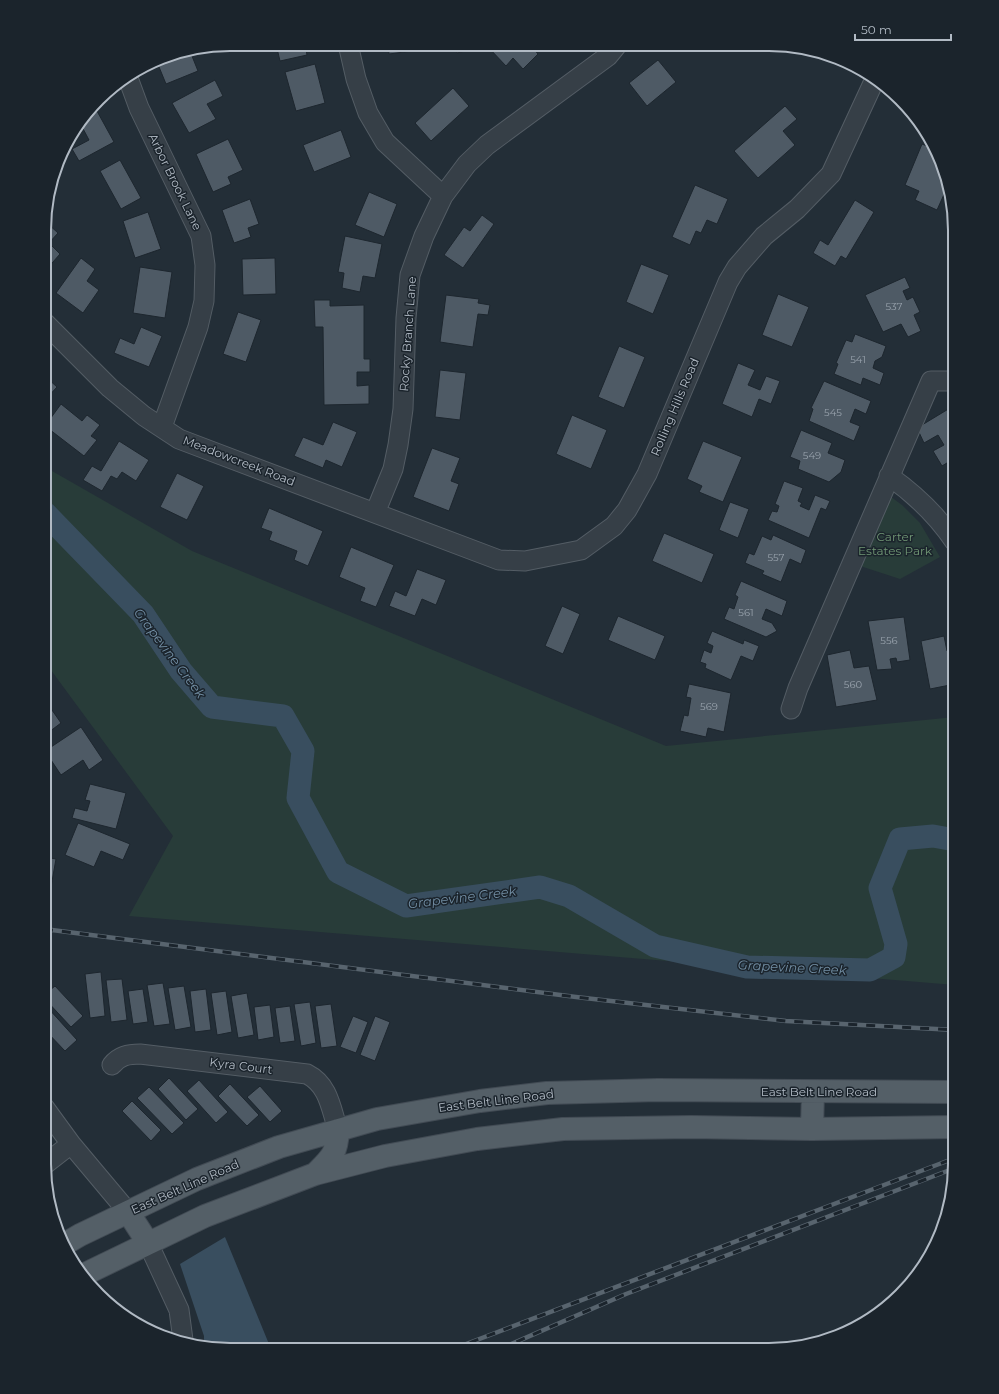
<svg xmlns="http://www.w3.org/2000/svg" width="999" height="1394" viewBox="0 0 999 1394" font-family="Montserrat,sans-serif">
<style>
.green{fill:#283c39}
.water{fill:#394e5f}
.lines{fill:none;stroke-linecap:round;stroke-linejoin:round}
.river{stroke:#394e5f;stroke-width:23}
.building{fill:#4e5a65;stroke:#1d262e}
.minor-casing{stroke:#545d65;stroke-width:21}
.major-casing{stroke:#424b54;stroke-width:24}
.minor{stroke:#363f47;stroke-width:19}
.major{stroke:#545f67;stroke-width:22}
.rail-casing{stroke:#58646e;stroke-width:4.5}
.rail{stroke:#1b242c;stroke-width:3;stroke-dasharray:9;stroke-linecap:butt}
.labels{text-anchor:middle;stroke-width:3;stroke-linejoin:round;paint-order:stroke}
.number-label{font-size:10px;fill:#98a2ac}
.street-label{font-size:12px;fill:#b1bac4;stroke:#1b242c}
.park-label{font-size:12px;fill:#719775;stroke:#1b242c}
.water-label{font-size:13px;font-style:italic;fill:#738fa5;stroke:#1b242c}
.rim{fill:none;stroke:#b1bac4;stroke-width:2}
</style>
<rect width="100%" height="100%" fill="#232e37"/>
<path class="green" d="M45,464L52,471L192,551L666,746L955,717V985L129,916L173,836L45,662Z
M883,491L902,505L920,523L940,557L900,579L851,563Z"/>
<path class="water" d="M225,1237L271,1349L204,1348V1336L180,1264Z"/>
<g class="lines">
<path class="river" d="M45,513L143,614L181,671L212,707L283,716L303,751L298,798L338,872L406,906L540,887L569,896L655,946L747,967L870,970L894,957L896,944L880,888L900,839L933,836L955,840"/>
</g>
<path class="building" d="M276,44H305L307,55L280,61Z
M388,44L411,45L412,51L389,54Z
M415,45H434V46L416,49Z
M455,45H468L469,50L457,53Z
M492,45H534L532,47L538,54L523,69L513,58L506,66L489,48Z
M190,51L198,71L166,84L157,62L170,54Z
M658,60L676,82L647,106L629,83Z
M315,64L325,103L296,111L285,72Z
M215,80L223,96L207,104L216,119L189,133L172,103Z
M453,88L469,106L431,141L415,123Z
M785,106L797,119L783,131L795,145L758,178L734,151Z
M97,111L114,142L79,161L72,149L89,140L80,123L86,116Z
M341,130L351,157L314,172L303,145Z
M228,139L243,170L228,177L231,184L213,192L196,154Z
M922,144L936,150L940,166L939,169L941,170L946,190L937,210L915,200L919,191L905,185Z
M120,160L141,198L121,209L100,171Z
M695,185L728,199L717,224L707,220L701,233L696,231L690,245L672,237Z
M369,192L397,204L384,237L355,225Z
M250,199L259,224L248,228L251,237L234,243L222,210Z
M855,200L874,212L846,259L841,256L835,266L813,253L820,240L828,245Z
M148,212L161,249L135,258L123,221Z
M482,215L494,224L463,268L444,255L464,227L470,231Z
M46,222L58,233L49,243L60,254L46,270Z
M345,236L382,244L375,278L363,276L360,292L342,288L344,273L338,272Z
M81,258L95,269L87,281L99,290L83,313L56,293Z
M275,258L276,294L243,295L242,259Z
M641,264L669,275L653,314L626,302Z
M140,267L172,272L165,318L133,313Z
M905,277L910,288L903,291L907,300L913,297L920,312L914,315L921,331L908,337L901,324L883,332L865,295Z
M778,294L809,307L792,347L762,335Z
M446,295L479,299L478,303L490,305L488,315L478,314L473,347L440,342Z
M314,300H330V306L364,305V359H370V372H357V386L369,385V404L324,405L323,327H315Z
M238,312L261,320L246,362L223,354Z
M141,327L162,336L149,367L114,353L120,338L134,344Z
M855,334L886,346L882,357L875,361L873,368L884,373L880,385L863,378L861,385L834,374L838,364L836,363L846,340L852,342Z
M619,346L645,357L624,408L598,397Z
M738,363L755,370L748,385L760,390L766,376L780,381L771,404L759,399L752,417L722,404Z
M440,370L466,373L460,420L435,417Z
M45,376L57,387L45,400Z
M824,381L871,401L866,414L855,409L850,422L860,426L854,441L809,421L813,409L811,408Z
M61,404L82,421L87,415L100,425L91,436L97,440L84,456L45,426Z
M955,405V458L942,466L933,451L944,445L938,435L924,443L917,428Z
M572,415L607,430L591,469L556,454Z
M333,422L357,432L342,467L326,460L323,468L294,456L303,437L323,445Z
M801,430L832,443L828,453L845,460L841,472L829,482L798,469L800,461L790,457Z
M119,441L149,460L136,481L122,472L117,479L111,476L102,491L83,480L92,466L101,471Z
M703,441L742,457L723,502L699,492L702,486L687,479Z
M432,448L460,458L451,481L459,484L449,511L413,497Z
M177,473L204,486L187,520L160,507Z
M784,481L803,488L798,501L802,503L800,506L809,510L815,495L830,501L826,510L821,508L809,538L768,520L772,511L777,512L779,506L775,504Z
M730,502L749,509L738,538L719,530Z
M269,508L323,531L308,566L294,560L297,551L269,540L272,532L261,528Z
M664,533L714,554L702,583L652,561Z
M773,535L806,550L801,564L790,559L781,582L762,574L764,571L745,563L749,553L754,555L762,536L771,540Z
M351,547L394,565L376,607L360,601L365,588L339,577Z
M417,569L446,580L436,605L422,599L415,616L389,606L395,591L406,596Z
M741,581L787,601L782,616L766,609L762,619L772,623L777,631L766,637L724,619L729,607L734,609L738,597L735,595Z
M562,606L580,614L563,654L545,646Z
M618,616L665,636L655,660L608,640Z
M904,617L910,660L897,662L896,658L890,659L892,669L877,670L868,621Z
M712,631L743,644L744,640L759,646L753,661L741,656L731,680L705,668L706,664L700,662L704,650L711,653L713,646L707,643Z
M944,636L947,651H949L950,654L955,653V684L930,689L921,641Z
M850,650L854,668L869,666L877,700L836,707L827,655Z
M689,684L731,693L724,732L708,728L706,737L680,731L684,715L688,716L691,698L686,697Z
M45,700L61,723L45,735Z
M81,727L103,760L89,770L83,760L61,775L45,751Z
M90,784L126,793L116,829L72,818L75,808L87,811L90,801L85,800Z
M78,823L130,844L123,860L101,851L94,867L65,855Z
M45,857L56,859L51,887L44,886Z
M101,972L105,1016L90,1018L85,974Z
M122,979L127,1020L111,1022L106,980Z
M163,983L170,1024L154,1026L147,985Z
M55,986L83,1016L71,1027L44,998V995Z
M184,986L191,1027L175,1030L168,988Z
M143,989L148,1022L133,1024L128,991Z
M206,989L211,1030L195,1032L190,991Z
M226,991L232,1032L217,1035L211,993Z
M247,993L254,1035L238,1038L231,996Z
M310,1002L316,1043L301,1046L294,1004Z
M331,1004L337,1046L321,1048L315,1006Z
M270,1005L274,1037L258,1040L254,1007Z
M290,1006L295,1041L280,1043L275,1008Z
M48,1008L77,1040L65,1051L44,1029V1012Z
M353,1016L368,1022L356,1053L340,1047Z
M375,1016L390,1022L375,1061L360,1055Z
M169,1078L198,1109L186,1120L158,1089Z
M199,1080L228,1112L216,1123L187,1091Z
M230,1084L259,1115L247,1126L218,1096Z
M260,1086L282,1111L270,1122L247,1097Z
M149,1087L184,1123L172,1134L137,1098Z
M132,1101L161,1130L151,1141L122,1111Z"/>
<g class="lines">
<g class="minor-casing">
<path id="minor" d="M348,44L356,79L368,113L385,142L443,196
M128,78L139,108L201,236L205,265L204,301L198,327L162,427
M45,323L110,388L144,416L179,439L499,560L525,561L581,550L614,526L627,510L647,474L728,282L737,267L764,236L797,209L831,174L875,79
M889,476C916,495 937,515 955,542
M375,513L393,469L398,445L403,409L406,318L410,275L424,236L443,196L467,164L487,145L608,56L617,45
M791,709L798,688L931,381H955
M112,1065C119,1056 128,1054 140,1054L307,1074C329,1085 331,1109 338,1130
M44,1107L71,1144
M44,1165L71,1144L128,1212
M148,1243L179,1310L183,1340"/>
</g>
<g class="major-casing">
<path id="major" d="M812,1129L813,1092
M315,1174C331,1158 337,1154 338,1130
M128,1212L148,1243
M63,1245L80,1235L197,1179L279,1147L377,1119L480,1101L547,1093L658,1090L955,1092
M83,1275L205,1216L315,1174L385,1156L477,1139L563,1129L691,1127L812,1129L955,1127"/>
</g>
<use href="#minor" class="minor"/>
<use href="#major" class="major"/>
<g class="rail-casing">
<path id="rail" d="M44,929L576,997L786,1021L955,1030
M453,1349L955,1158
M500,1349L626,1294L955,1168"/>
</g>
<use href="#rail" class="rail"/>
</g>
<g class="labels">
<g class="number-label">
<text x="894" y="310">537</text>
<text x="858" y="363">541</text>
<text x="833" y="416">545</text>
<text x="812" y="459">549</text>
<text x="776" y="561">557</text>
<text x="746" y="616">561</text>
<text x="889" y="644">556</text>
<text x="853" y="688">560</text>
<text x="709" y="710">569</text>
</g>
<g class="street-label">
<text transform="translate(175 182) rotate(64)" y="4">Arbor Brook Lane</text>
<text transform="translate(408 334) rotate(-86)" y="4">Rocky Branch Lane</text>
<text transform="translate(675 407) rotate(-67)" y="4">Rolling Hills Road</text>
<text transform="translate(239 461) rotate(21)" y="4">Meadowcreek Road</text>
<text transform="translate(241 1066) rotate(7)" y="4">Kyra Court</text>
<text x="819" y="1096">East Belt Line Road</text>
<text transform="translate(496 1101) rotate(-7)" y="4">East Belt Line Road</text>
<text transform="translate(185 1187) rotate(-24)" y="4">East Belt Line Road</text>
</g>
<g class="park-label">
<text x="895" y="541">Carter<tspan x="895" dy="14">Estates Park</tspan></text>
</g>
<g class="water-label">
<text transform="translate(170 653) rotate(53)" y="5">Grapevine Creek</text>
<text transform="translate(462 897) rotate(-7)" y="5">Grapevine Creek</text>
<text transform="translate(792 967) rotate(3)" y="5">Grapevine Creek</text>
</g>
</g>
<path d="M0 0H999V1394H0ZM230 51H769A179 179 0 0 1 948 230V1164A179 179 0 0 1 769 1343H230A179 179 0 0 1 51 1164V230A179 179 0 0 1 230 51Z" fill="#1b242c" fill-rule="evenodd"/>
<path class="rim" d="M230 51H769A179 179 0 0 1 948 230V1164A179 179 0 0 1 769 1343H230A179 179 0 0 1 51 1164V230A179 179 0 0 1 230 51Z"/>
<path d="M855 34v6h96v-6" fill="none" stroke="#b1bac4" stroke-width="2"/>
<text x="861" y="34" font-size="12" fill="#b1bac4" stroke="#1b242c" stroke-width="3" paint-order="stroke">50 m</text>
</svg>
